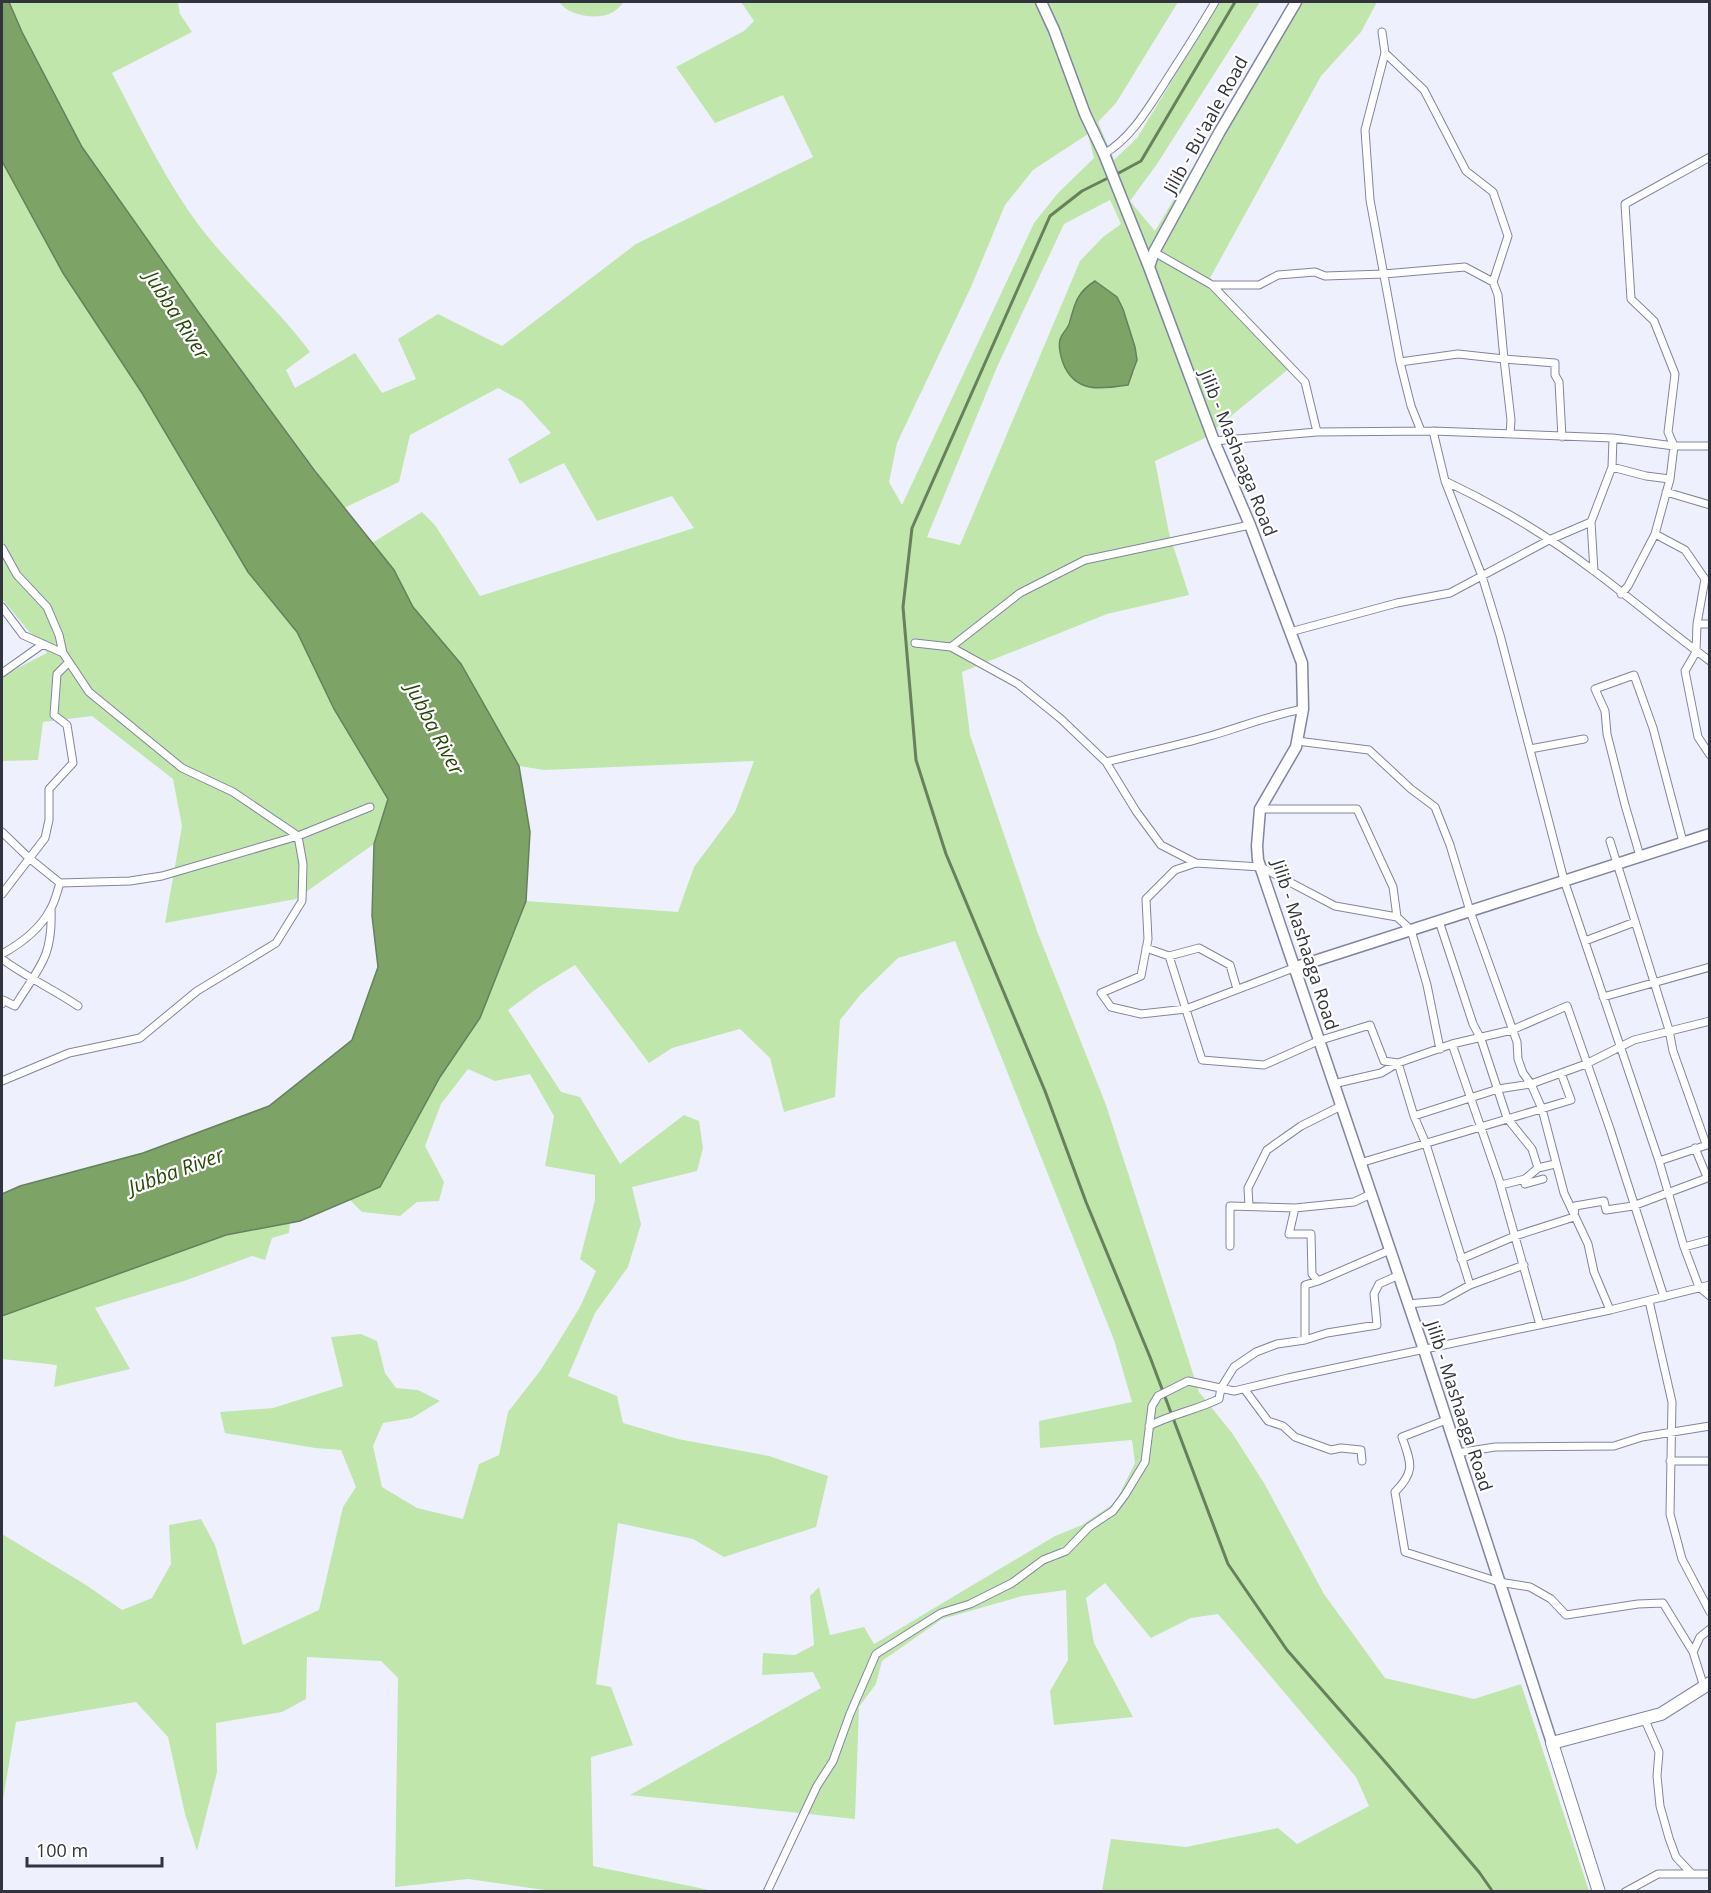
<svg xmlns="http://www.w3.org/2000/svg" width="1711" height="1893" viewBox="0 0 1711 1893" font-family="'Open Sans',sans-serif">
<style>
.green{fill:#c1e6ab;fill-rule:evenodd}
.water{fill:#7da367;stroke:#66815b;stroke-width:1.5}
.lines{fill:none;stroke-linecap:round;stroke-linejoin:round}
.stream{stroke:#66815b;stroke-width:3}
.street-casing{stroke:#8085a0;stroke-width:9}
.secondary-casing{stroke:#8085a0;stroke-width:13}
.primary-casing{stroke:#8085a0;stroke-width:14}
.street{stroke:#fff;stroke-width:7}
.secondary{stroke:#fff;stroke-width:10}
.primary{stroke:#fff;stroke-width:12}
.labels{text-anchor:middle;stroke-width:4.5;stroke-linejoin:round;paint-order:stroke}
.street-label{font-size:18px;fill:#31333e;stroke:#fff}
.water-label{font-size:20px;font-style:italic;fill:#264907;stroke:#fff}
</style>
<rect width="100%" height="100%" fill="#eef1fd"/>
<path class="green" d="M9,2H178L180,14L192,32L112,73C136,119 159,167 188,210C223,262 273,302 310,352L286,370L295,388L355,353L382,393L416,379L398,339L438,314L502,346L636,244L813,157L783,95L715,123L676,67L744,31L754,21L741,2H1178L1116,103L1098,122L1114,160L1137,138L1220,2H1260L1157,164L1130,201L1155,231L1291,2H1377L1361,32L1321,76L1210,278L1291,367L1203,439L1155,461L1169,533L1189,595L1107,614L962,672L970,735L1037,931L1106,1105L1199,1392L1232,1433L1264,1483L1324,1594L1385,1678L1474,1699L1521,1684L1589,1891H1102L1111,1839L1186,1847L1278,1828L1297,1844L1369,1806L1356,1777L1218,1614L1191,1618L1151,1638L1105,1583L1086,1598L1094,1643L1133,1717L1054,1725L1050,1691L1068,1660L1066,1590L1022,1596L942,1619L882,1661L876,1684L859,1707L855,1819L630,1795L821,1688L813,1672L762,1675L763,1653L795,1655L814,1645L810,1596L819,1587L830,1635L864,1627L874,1644L1055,1536L1082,1525L1115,1503L1135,1463L1132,1440L1040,1448L1039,1421L1132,1402L1114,1340L955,941L898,958L861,994L840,1020L835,1097L784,1112L770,1058L740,1029L672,1048L649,1063L575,965L539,987L508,1010L561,1092L580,1097L620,1164L684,1115L699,1121L703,1148L697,1171L632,1187L641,1224L628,1267L595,1313L568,1376L617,1396L623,1423L678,1439L769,1456L828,1476L816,1527L724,1557L693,1539L618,1523L596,1684L611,1687L633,1745L591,1757L593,1866L714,1891H551L468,1879L395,1887L398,1678L381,1661L307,1657L306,1699L282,1712L216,1723L217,1772L197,1851L185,1814L168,1737L136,1702L16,1722L2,1806V1534L86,1585L122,1610L152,1598L171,1564L169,1525L201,1519L215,1545L243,1645L319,1610L343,1507L356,1487L341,1450L315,1448L225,1433L220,1412L273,1408L343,1386L331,1337L361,1334L377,1341L385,1373L396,1388L418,1390L440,1401L412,1418L383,1423L373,1446L382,1487L417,1508L463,1519L479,1464L499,1455L508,1412L540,1371L559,1341L580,1307L596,1271L580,1259L595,1200V1175L545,1166L554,1116L530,1074L495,1081L468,1069L441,1104L425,1146L444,1182L439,1201L417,1202L400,1216L362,1212L350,1200L380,1187L440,1077L480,1018L526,901L678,912L694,867L735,812L754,761L544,770L519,766L461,664L413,607L394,570L372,543L422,512L435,525L480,596L694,528L672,496L597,521L564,463L520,484L508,459L551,433L522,401L498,388L410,435L399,482L344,508L199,313L82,147L22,32ZM1088,134L1094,158L1058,193L1034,223L902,505L889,482L897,443L971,287L1005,205L1033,170ZM1110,200L1121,224L1103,237L1080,261L960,545L927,537L997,367L1064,224ZM1095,282L1135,347L1137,360L1134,373L1060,340C1074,318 1071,296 1095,282Z
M559,2H624C621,5 617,10 613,12C598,21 569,16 559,2Z
M2,161L63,273L142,393L248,572L297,632L334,709L388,799L374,844L296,899L165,923L182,826L173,779L92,716L43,722L38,760L2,761V676L47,653L2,599Z
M290,1223L289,1233L272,1238L265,1260L252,1256L184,1281L95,1308L130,1369L54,1387L57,1365L2,1359V1316L226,1235Z"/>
<path class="water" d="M2,2H9L22,32L82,147L199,313L315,471L394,570L413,607L461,664L519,766L530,832L526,901L480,1018L440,1077L380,1187L300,1221L226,1235L2,1316V1194L20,1186L143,1153L269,1106L352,1040L378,967L372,916L374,844L388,799L334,709L297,632L248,572L142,393L63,273L2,161Z
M1095,281L1117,297L1123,309L1135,347L1137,360L1128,385C1102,389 1075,394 1063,363C1061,357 1058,347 1060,340C1061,334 1067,330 1069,324C1075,304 1076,293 1095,281Z"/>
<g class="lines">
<path class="stream" d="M1115,175L1141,161L1235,2
M1110,177L1082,191L1050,216L912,528L903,607L916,760L946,854L1045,1091L1086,1202L1150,1357L1228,1564L1287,1650L1387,1764L1479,1872L1493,1892"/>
<g class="street-casing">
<path id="street" d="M1382,32L1385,53L1424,90L1466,171L1493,192L1508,236L1493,282L1498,295L1504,359L1555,363V375L1559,382L1562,437
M1385,53L1365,130L1370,200L1400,362L1411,406L1421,431
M1104,154C1131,138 1147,110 1164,84C1181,57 1199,30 1215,2
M1154,252L1212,285L1305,382L1317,432
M1212,285H1259L1278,275L1315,272L1325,276L1384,274L1465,267L1493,282
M1400,362L1458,354L1504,359L1511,420L1510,434
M1433,431L1445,481L1482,576L1500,635L1564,880L1659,1161L1684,1247L1699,1287L1710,1296
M1214,441L1317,432L1433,431L1613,438L1674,446H1710
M1612,467L1613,438
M1445,481C1498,506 1548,536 1594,571C1633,600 1670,632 1710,661
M1666,492L1710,505
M1591,522L1594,571
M1655,534L1685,550L1705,579L1697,624
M2,548L17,575L47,607L59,635L63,653L89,692L182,768L233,792L298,836L303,864L302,901L276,943L197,991L140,1038L69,1053L2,1081
M1621,594L1628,586L1655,534L1670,479L1674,446L1668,432L1675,374L1654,321L1631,299L1625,204L1710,157
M2,607L23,635L63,653
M1710,624H1697L1696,652L1685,671L1698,737L1710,755
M1290,632L1397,603L1450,593L1549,540L1591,522L1612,467L1646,476L1670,479
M915,643L951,647L1018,684L1061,719L1106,762L1136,811L1161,845L1196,863L1261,867L1335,906L1397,917L1411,930L1427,985L1440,1049
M951,647L1020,593L1085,560L1250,525
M2,673L43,644
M1297,741L1369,750L1411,789L1435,807L1450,845L1470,911L1517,1042L1518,1059L1523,1073L1531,1084L1542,1109L1564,1193L1588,1244L1594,1272L1610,1310
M1530,749L1584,739
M1106,762C1141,753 1175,746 1210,736C1241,727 1271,715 1303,709
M1260,809H1357L1393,887L1397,917
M2,832L29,858L60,883L130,881L162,876L298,836L370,807
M1610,841L1669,1030L1673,1051L1706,1144
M1640,856L1625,805L1607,734L1605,711L1595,689L1634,675L1653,728L1683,842
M1196,863L1175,870L1146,899L1148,939L1141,976L1101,993L1111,1007L1141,1014L1186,1009L1296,967
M2,894L45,838L49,820V789L73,763L67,725L54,715L57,674L69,662
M1439,921L1473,1024L1481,1039L1507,1118L1532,1149L1538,1168L1525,1179V1184L1543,1179
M1585,941L1635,922
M1146,948L1169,956L1202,1060L1264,1065L1318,1041L1370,1025L1384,1061L1398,1063L1414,1116L1426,1144L1470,1285
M2,954C20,944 40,929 50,910C55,902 57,892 60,883
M1169,956L1199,948L1230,965L1237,989
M2,959C26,977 53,989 78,1006
M1603,997L1710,967
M2,1004L3,1000L15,1006C39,967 53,958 51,909
M1452,1044L1499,1180L1540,1325
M1333,1084L1381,1073L1398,1063L1452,1044L1512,1030L1567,1006L1610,1129L1664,1297
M1414,1116L1498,1089L1531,1084L1586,1064L1634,1040L1710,1021
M1695,1148L1707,1177
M1659,1161L1710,1144
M1360,1163L1571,1100L1561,1073
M1538,1168L1555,1164
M1501,1185L1525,1179
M1249,1206L1248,1188L1267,1150L1301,1126L1341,1106
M1295,1208L1289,1234H1311L1312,1274L1318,1281L1305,1285V1340
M1230,1246V1206L1295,1208L1354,1202L1371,1194
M1684,1247L1710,1240
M1461,1259L1515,1236L1574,1217L1575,1206L1604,1201L1606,1210L1633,1206L1710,1177
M1318,1281L1390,1250
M1649,1301L1672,1402L1670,1514L1682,1559L1710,1612
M1408,1304L1441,1301L1470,1285L1524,1265
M1245,1390L1268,1421L1283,1426L1295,1437L1331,1450L1341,1448L1361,1450L1362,1461
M1446,1420L1402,1437C1411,1463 1416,1471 1395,1492L1405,1552L1499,1582L1530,1587L1551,1599L1566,1615L1638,1604L1663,1603L1693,1652
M1149,1426C1172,1414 1196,1410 1219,1399L1221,1388L1234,1367L1256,1352L1277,1344L1305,1340L1327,1333L1377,1325L1374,1294L1379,1284L1399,1275
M1457,1453L1495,1447L1614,1446L1642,1437L1710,1426
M1670,1461H1710
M1704,1687L1693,1652L1700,1637L1710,1629
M1644,1718L1659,1752L1657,1776L1660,1806L1669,1838L1676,1857L1691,1873
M767,1892L817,1786L833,1761L850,1714L876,1654L941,1613L970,1604L1012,1583L1043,1560L1066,1551L1089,1527L1113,1511L1125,1495L1145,1462L1152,1406L1158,1396L1188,1381L1234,1391L1288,1378L1610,1310L1710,1285
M1625,1892L1658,1874H1710"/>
</g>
<g class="secondary-casing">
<path id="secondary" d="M1041,2L1054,30L1085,114L1104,154L1149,267L1214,441L1250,525L1302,663L1303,709L1296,747L1260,809L1257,846L1258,860L1424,1350L1552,1743
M1149,267L1154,252L1219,133L1296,2
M1296,967L1710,834"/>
</g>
<g class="primary-casing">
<path id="primary" d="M1599,1892L1552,1743L1661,1714L1710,1683"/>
</g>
<use href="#street" class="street"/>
<use href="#secondary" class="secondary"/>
<use href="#primary" class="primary"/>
</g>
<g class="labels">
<g class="street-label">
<text transform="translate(1206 125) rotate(-61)" y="6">Jilib - Bu'aale Road</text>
<text transform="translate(1238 453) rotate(68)" y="6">Jilib - Mashaaga Road</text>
<text transform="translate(1305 945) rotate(72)" y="6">Jilib - Mashaaga Road</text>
<text transform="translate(1459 1406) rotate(72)" y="6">Jilib - Mashaaga Road</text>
</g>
<g class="water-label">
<text transform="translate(177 315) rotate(57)" y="7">Jubba River</text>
<text transform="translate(435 729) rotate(62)" y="7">Jubba River</text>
<text transform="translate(176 1171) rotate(-20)" y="7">Jubba River</text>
</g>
</g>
<rect width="1711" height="1893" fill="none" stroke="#31333e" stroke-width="6"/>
<path d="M27 1857v9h135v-9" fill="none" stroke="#31333e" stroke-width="3"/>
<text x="36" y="1857" font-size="18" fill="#31333e" stroke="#ffffff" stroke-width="4.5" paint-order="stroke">100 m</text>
</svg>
